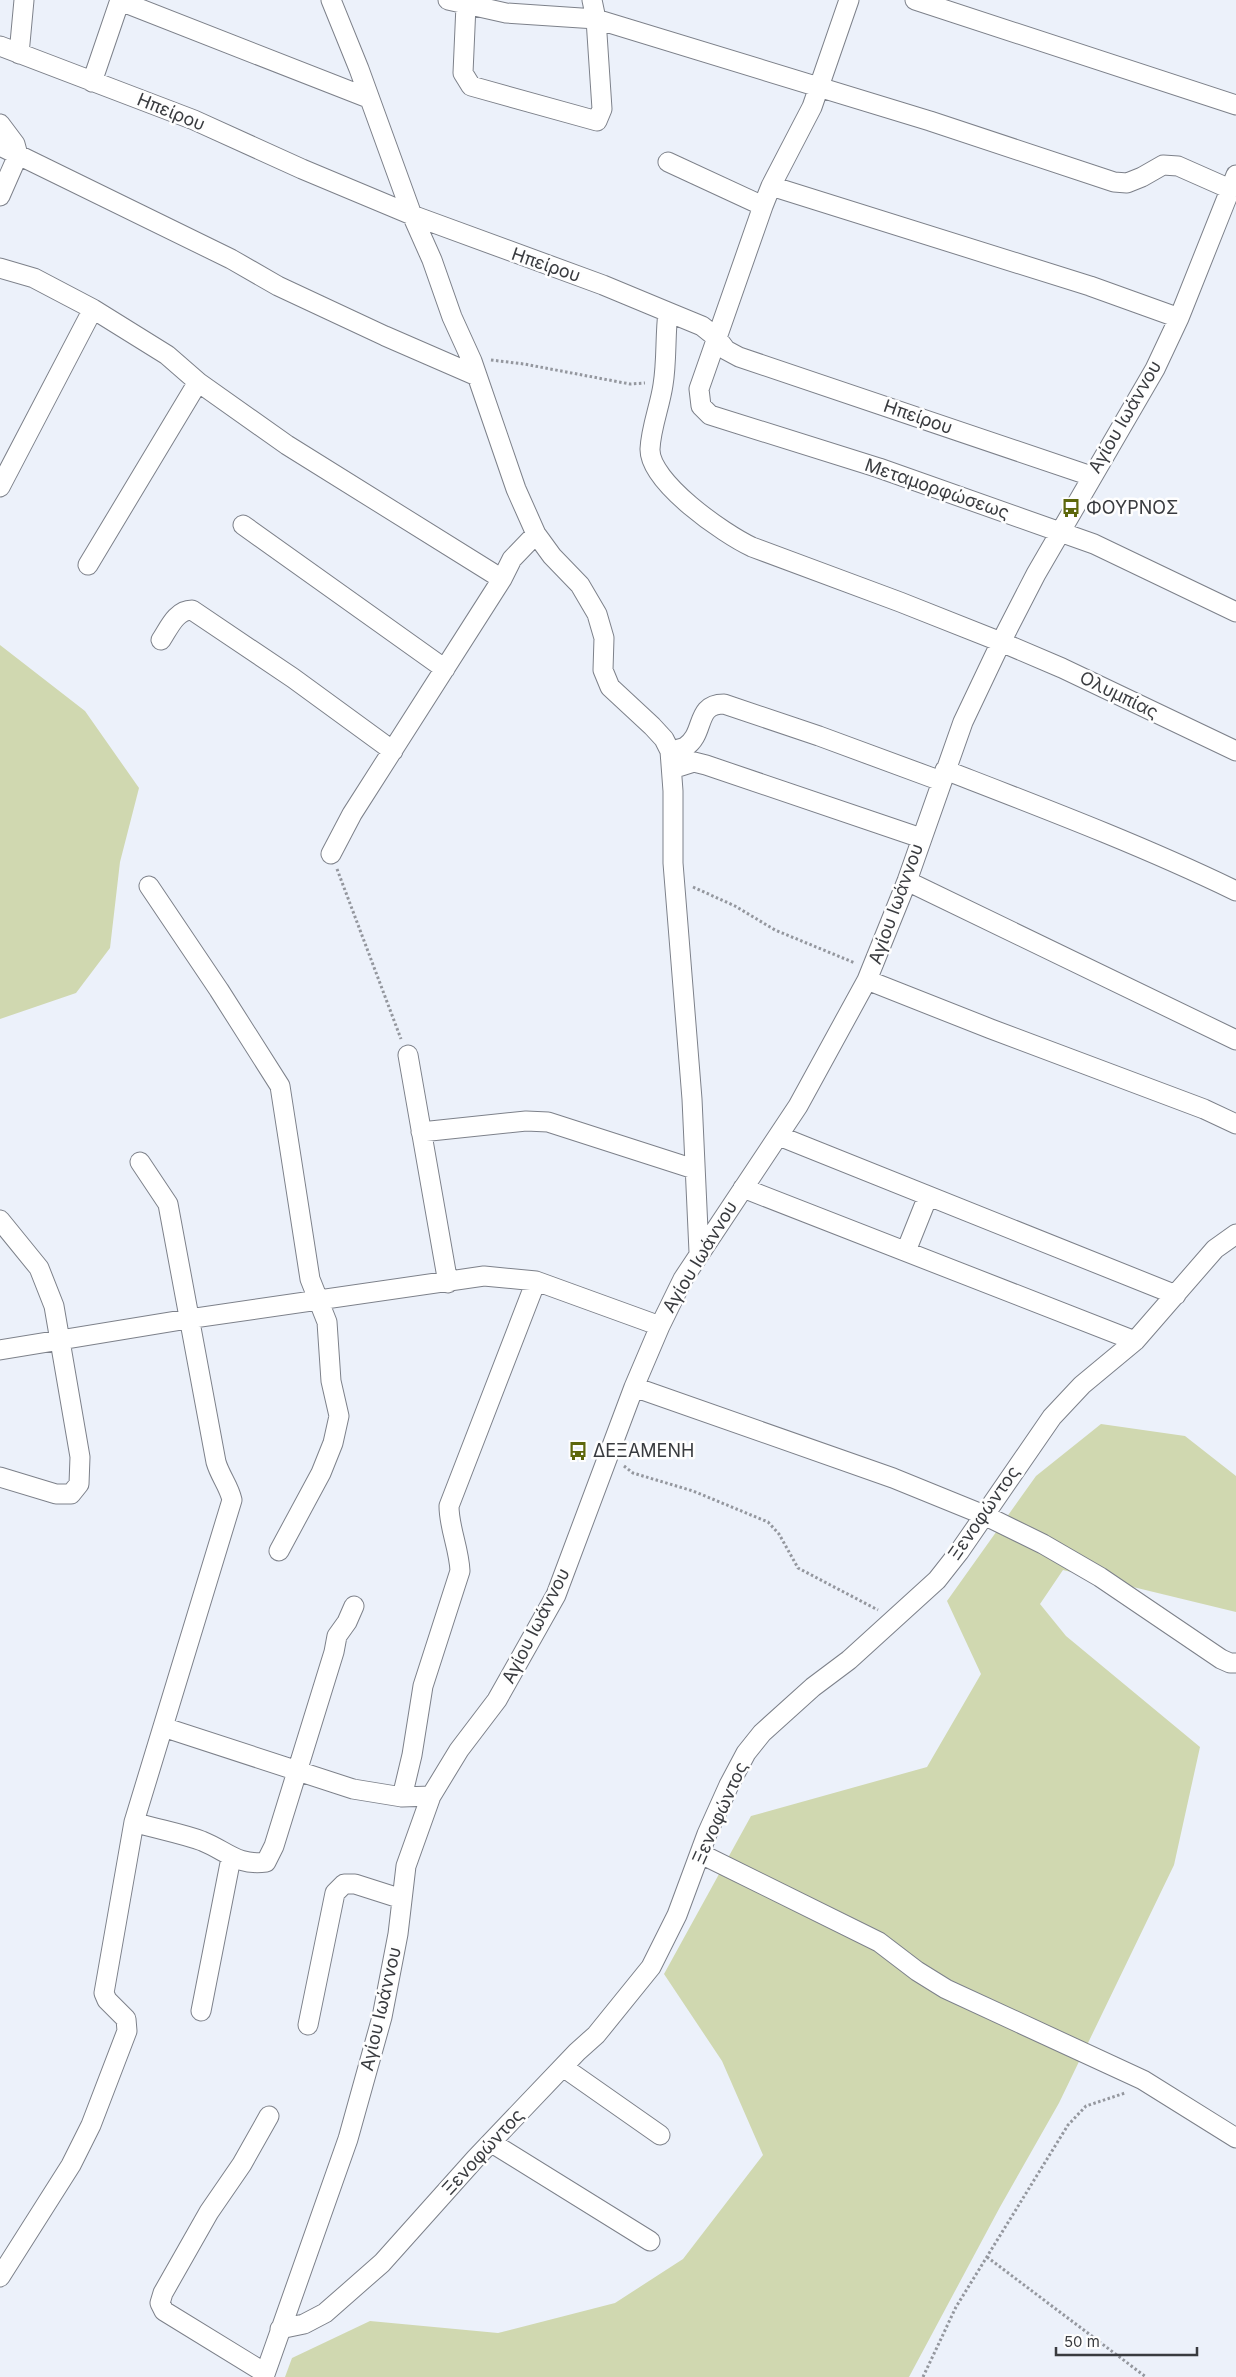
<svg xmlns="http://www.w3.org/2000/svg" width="1236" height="2377" viewBox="0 0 1236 2377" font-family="Inter,sans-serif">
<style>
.green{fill:#d0d8b0}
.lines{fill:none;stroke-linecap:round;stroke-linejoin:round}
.minor-casing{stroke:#7d818a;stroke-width:21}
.path{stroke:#94979e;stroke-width:3;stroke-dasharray:2.5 2.5;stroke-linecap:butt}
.minor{stroke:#fff;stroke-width:19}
.labels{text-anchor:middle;stroke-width:5;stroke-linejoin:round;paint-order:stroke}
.street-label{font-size:18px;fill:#393b3f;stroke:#fefefe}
.poi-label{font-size:18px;fill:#393b3f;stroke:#fefefe;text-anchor:start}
</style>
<rect width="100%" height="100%" fill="#ecf1fa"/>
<path class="green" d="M0,645L85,711L139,788L120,862L110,948L76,993L0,1019Z
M1101,1424L1185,1436L1236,1476V1612L1063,1570L1040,1604L1066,1636L1200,1747L1174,1865L1059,2103L1000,2207L909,2377H285L292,2358L370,2321L498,2333L615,2303L683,2259L763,2155L722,2061L664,1974L751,1816L927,1767L981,1674L947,1601L1036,1476Z"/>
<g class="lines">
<g class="minor-casing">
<path id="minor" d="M331,0L359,69L412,215L432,260L452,317L472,361L516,489L536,534L552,556L580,585L597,614L604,638L603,670L610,687L652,726L664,739L670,751L673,791V863L692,1099L699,1252
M448,0L506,13L596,19L930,121L1114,182L1127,183L1142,177L1163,165L1178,166L1230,189
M849,0L812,107L771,186L763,206L699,389L701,406L710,415L879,468L1094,544L1236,612
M915,0L1236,105
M120,1L368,98
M466,5L463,73L471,86L597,121L602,109L596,19L592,0
M0,46L194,120L302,169L412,215L603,285L668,312L702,326L717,338L726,350L739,357L1091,476
M19,54L24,0
M92,82L120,0
M0,124L15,144L18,155L0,196
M0,146L231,259L278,286L385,336L477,376
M668,162L763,206
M771,186L1090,286L1179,318
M0,268L34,278L93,309L167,355L198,382L287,445L502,579
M668,312C665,336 667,361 663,385C660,406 651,427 650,449C649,482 724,534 752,547L900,602L1001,642L1062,668L1236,751
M0,487L93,309
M243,525L445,669
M88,565L198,382
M161,640C169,628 176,610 192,610L293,678L393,751
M670,751C674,750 681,749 685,747C706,734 694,704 724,704L819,736L941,781
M672,769L694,762L706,765L921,838
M945,770C1043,808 1141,845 1236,891
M331,854L352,814L502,579L512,559L536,534
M907,881L1236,1040
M149,886L219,990L280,1086L310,1279L327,1322L331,1381L339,1416L333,1443L321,1473L279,1551
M867,980L991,1029L1204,1109L1236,1124
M408,1055L448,1283
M421,1132L526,1121L548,1122L694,1169
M779,1136L1176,1295
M743,1188L1135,1341
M0,1220L39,1268L54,1306L80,1457L79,1484L71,1494H56L0,1477
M906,1251L928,1196
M0,1350L188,1319L484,1276L536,1281L660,1326
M634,1387L893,1478L984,1515L1043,1544L1100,1577L1221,1659L1230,1663H1236
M163,1727L353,1789L402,1797L431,1796
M402,1797L412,1755L423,1686L460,1571C459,1548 449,1528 449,1506L536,1281
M134,1822C156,1829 180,1833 202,1841C227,1851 237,1866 266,1862L274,1846L334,1652L337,1636L347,1622L354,1606
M701,1854L879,1942L917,1971L946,1989L1143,2080L1236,2138
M201,2011L231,1858
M308,2025L335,1893L344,1884H355L402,1899
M563,2067L660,2135
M492,2143L650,2241
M0,2277L71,2165L91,2125L127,2031L126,2019L107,2000L104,1993L134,1822L232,1500C229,1486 220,1476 216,1462L168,1204L140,1162
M280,2329L304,2324L325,2313L382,2263L475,2159L577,2052L596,2035L651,1967L677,1915L707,1834L729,1785L746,1753L762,1733L813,1687L849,1660L937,1580L959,1552L1052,1417L1082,1385L1135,1341L1215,1249L1236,1234
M265,2373L164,2311L160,2303L163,2293L209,2212L242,2164L269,2116
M264,2377L348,2139L382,2017L398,1934L406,1866L431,1796L459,1750L497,1700L556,1595L634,1387L660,1326L683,1279L798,1106L867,980L907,881L963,722L1001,642L1036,574L1155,369L1179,318L1236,175"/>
</g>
<path class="path" d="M491,360L524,364L630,384L645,383
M337,869L401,1039
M693,887L735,906L775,930L855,963
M624,1466L633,1473L693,1491L768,1522L779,1534L798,1568L878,1610
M987,2257L1146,2377
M923,2377L956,2307L1068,2125L1086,2106L1125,2093"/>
<use href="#minor" class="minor"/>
</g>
<defs>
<g id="bus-bare" transform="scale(1.5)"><path d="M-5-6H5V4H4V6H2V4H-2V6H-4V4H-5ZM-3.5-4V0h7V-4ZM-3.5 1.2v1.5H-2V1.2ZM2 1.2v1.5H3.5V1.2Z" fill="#5d670b" stroke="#fefefe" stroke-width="2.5" paint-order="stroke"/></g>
</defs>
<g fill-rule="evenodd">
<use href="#bus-bare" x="1071" y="508"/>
<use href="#bus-bare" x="578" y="1451"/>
</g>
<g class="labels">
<g class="street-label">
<text transform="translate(171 112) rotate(22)" y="6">Ηπείρου</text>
<text transform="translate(546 265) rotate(19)" y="6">Ηπείρου</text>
<text transform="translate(918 417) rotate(19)" y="6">Ηπείρου</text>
<text transform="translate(1125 417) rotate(-60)" y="6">Αγίου Ιωάννου</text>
<text transform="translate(937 489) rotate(19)" y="6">Μεταμορφώσεως</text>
<text transform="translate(1119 695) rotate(26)" y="6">Ολυμπίας</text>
<text transform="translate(896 904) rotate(-70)" y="6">Αγίου Ιωάννου</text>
<text transform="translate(700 1257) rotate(-59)" y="6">Αγίου Ιωάννου</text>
<text transform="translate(984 1513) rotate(-55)" y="6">Ξενοφώντος</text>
<text transform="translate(536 1626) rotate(-63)" y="6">Αγίου Ιωάννου</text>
<text transform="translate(720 1813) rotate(-66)" y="6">Ξενοφώντος</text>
<text transform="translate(381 2009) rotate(-77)" y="6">Αγίου Ιωάννου</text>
<text transform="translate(483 2152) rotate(-47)" y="6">Ξενοφώντος</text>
</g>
<g class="poi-label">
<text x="1086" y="514">ΦΟΥΡΝΟΣ</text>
<text x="593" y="1457">ΔΕΞΑΜΕΝΗ</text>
</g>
</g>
<path d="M1056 2347v8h141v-8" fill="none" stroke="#393b3f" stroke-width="2.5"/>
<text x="1064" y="2347" font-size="15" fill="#393b3f" stroke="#fefefe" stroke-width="4" paint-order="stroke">50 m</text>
</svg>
